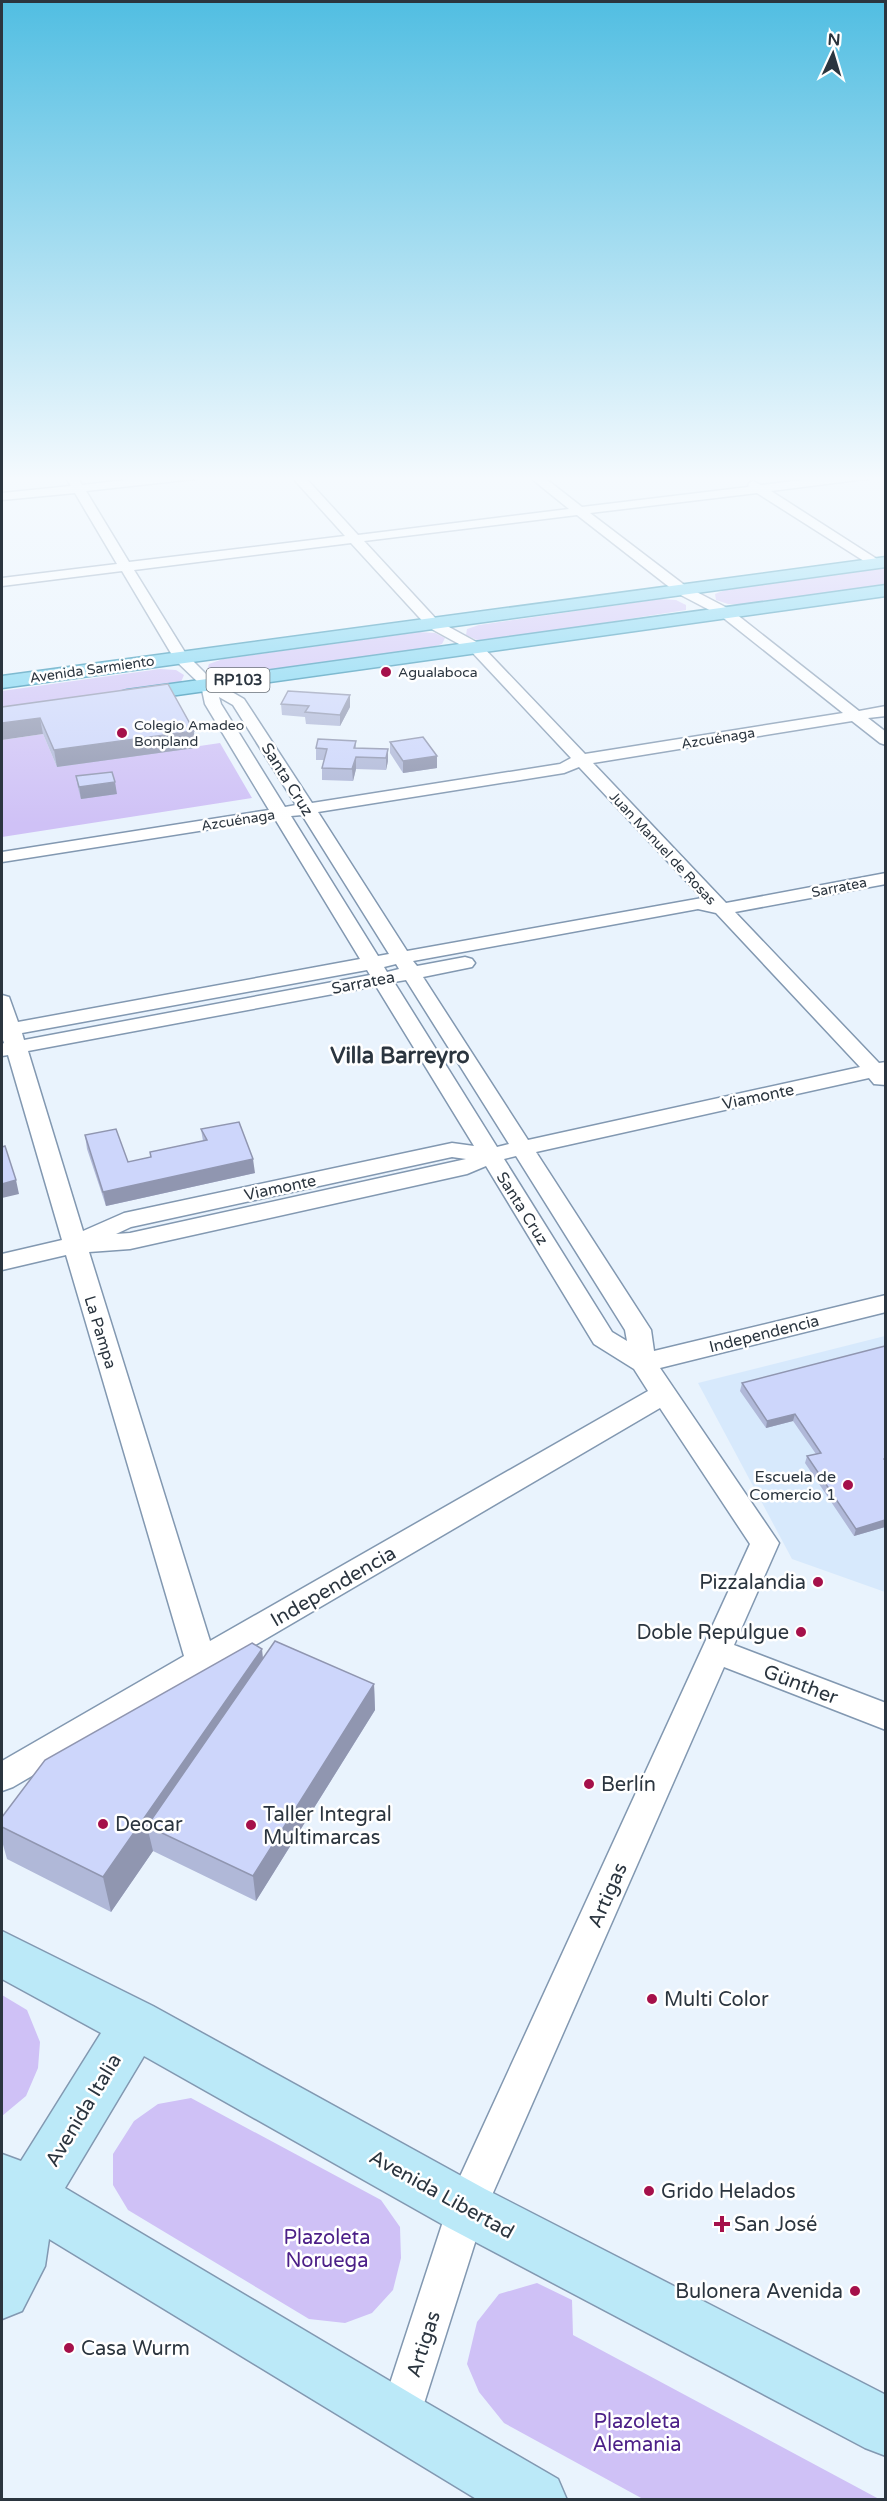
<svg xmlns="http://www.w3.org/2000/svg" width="887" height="2501" viewBox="0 0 887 2501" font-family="'Varela Round',sans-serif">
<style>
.built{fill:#d7e9fc}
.green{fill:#cfc1f6}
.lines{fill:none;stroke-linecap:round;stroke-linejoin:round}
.minor-casing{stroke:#8298b1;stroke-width:3}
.secondary-casing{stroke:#8298b1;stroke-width:3}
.primary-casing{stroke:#2288ac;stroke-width:3}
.minor{fill:#fff;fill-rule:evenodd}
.secondary{fill:#bbe9f8;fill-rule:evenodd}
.primary{fill:#77d3f0;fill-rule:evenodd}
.wall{fill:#b0b8d8}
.shaded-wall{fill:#9096b0}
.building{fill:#cdd6fb;stroke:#9096b0;stroke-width:1.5}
.poi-dot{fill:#a5104a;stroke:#fff;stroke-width:2}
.labels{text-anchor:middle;stroke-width:5;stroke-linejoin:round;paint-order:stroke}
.far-street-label{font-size:14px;fill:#2b353f;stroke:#fff}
.far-poi-label{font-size:14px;fill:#2b353f;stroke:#fff;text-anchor:start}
.shield{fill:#fff;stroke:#6b7279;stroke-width:1.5}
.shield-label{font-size:15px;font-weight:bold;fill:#2b353f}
.street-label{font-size:16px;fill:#2b353f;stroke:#fff}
.poi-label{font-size:16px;fill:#2b353f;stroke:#fff;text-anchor:end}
.near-poi-label{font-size:20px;fill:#2b353f;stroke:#fff;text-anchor:start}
.near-street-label{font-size:20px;fill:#2b353f;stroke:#fff}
.near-park-label{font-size:20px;fill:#4c2088;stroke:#fff}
.district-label{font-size:22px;font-weight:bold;fill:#2b353f;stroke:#fff}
</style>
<rect width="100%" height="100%" fill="#e9f3fd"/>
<path class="built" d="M885,1336V1592L792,1559L698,1383Z"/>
<path class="green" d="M885,568V584L744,605L728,604L716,600L715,594L725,590Z
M660,599L676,600L686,605V610L494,640H477L466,635L467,629L479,625Z
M419,632L435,633L445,638L442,644L429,648L234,676H217L207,671L209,664L223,659Z
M160,669L176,670L184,675L181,682L166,686L2,710V691Z
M43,734L57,767L220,743L252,798L2,837V740Z
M2,1995L27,2010L40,2042L38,2068L26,2096L2,2116Z
M191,2098L381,2200L400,2227L401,2258L393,2290L372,2313L345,2323L309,2319L128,2210L113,2185V2154L134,2121L158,2104Z
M537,2283L572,2300L573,2335L879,2499H643L504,2423L479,2392L467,2364L477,2322L499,2294Z"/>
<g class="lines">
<g class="minor-casing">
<path id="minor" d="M64,475H76L82,485L169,475H209L203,478L86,491L129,562L345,536L290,475H303L358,535L569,509L527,475H541L582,507L748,487L749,483L753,481L761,485L843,475H879L873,478L771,491L880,561L882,564L875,568L757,493L590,513L687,587L731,610L859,711L886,706V716L868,718L886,732V745L880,743L852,721L593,763L726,903L886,873V884L735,912L879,1063L886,1062V1085L874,1084L869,1078L536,1152L651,1330L654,1351L886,1295V1312L660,1368L779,1543L734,1645L886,1703V1730L724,1667L485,2211L414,2435L399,2441L384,2435L378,2420L452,2194L750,1544L660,1408L13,1787L2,1791V1761L184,1656L66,1255L2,1270V1254L62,1240L8,1055L2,1056V1044L4,1043L2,1037V995L9,997L18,1022L360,959L275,819L2,862V852L269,810L205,704L201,685L175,660L122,571L2,586V578L117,564L75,493L2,500V493L71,486ZM577,515L677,593L721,616L843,713L585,754L480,644L438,621L364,541ZM351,543L428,627L470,650L571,758L560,764L312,803L244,699L213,681L186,654L134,570ZM219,697L233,705L296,805L285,807L221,704ZM579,767L702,898L407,951L318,812L564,773ZM302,815L389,954L378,956L291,816ZM698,909L716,913L860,1067L528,1140L423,977L472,967L475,963L472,959L465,957L417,966L413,961ZM396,964L399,969L387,972L384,967ZM367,970L370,975L24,1040L22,1033ZM406,980L509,1144L497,1147L394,982ZM376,986L474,1146L452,1143L124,1213L83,1231L28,1051ZM516,1156L625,1330L627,1341L612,1332L504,1159ZM452,1157L466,1159L130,1233L116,1234L131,1227ZM486,1166L594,1344L634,1369L648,1391L210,1641L89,1252L130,1249L467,1174Z"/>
</g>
<g class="secondary-casing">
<path id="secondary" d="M2,1931L153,2006L485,2189L886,2395V2456L865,2448L447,2227L144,2056L65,2188L420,2399L558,2479L567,2500H478L49,2239L45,2266L22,2311L2,2319V2154L21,2161L101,2033L2,1979Z"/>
</g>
<g class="primary-casing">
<path id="primary" d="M886,557V567L2,688V676Z
M886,585V596L127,702L120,700L117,696L120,692L127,690Z"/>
</g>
<use href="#minor" class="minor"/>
<use href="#secondary" class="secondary"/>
<use href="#primary" class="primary"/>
</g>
<path class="wall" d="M281,704L350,707L340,726L306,724L305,717L282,715Z
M2,707L195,748L57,767L43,734Z
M356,741V748L388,749V761L386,770L356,769L353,781L322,780V768L324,760H316V748Z
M390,742L437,756V768L403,773L390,753Z
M76,776L117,794L81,799L78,788Z
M201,1129L255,1173L106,1206L87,1149L85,1135L128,1162L150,1157V1152L203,1141Z
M885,1346V1527L854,1536L805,1463L807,1456L816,1454L793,1421L766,1428L740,1391L742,1383Z
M263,1659L374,1684L375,1710L256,1901L153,1851L111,1912L7,1859L2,1841V1817Z"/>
<path class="shaded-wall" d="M350,695V707L340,726V715Z
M40,718L43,734L2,740V723Z
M194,731L195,748L57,767L54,750Z
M388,749V761L386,770V758Z
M437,756V768L403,773V761Z
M356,757V769L353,781L352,769Z
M115,782L117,794L81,799L79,787Z
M253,1159L255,1173L106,1206L103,1192Z
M16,1180L19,1194L2,1198V1184Z
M795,1414L793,1421L766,1428L767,1421Z
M885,1520V1527L854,1536L856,1529Z
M262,1649L266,1686L147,1826L153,1851L111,1912L103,1877Z
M374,1684L375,1710L256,1901L253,1876Z"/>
<path class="building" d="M168,684L194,731L54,750L40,718L2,723V707Z
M288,691L350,695L340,715L305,712L309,706L281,704Z
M423,737L437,756L403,761L390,742Z
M318,739L356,741L354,748L388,749L386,758L356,757L352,769L322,768L327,749L316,748Z
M112,772L115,782L79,787L76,776Z
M239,1122L253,1159L103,1192L85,1135L116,1129L128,1162L151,1157L150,1152L207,1140L201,1129Z
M5,1146L16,1180L2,1184V1147Z
M885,1346V1458L884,1459L885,1460V1520L856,1529L807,1456L821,1453L795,1414L767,1421L742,1383Z
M275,1641L374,1684L253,1876L147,1826Z
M252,1643L262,1649L103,1877L2,1827V1817L45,1760Z"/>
<linearGradient id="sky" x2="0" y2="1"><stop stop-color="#51bee2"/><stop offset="0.58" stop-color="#f5fafe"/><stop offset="1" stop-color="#f5fafe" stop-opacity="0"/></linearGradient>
<rect width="887" height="825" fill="url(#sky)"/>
<g class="poi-dot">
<circle cx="386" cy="672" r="6"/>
<circle cx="122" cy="733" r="6"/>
<circle cx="848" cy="1485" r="6"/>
<circle cx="818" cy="1582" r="6"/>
<circle cx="801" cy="1632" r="6"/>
<circle cx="589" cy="1784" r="6"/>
<circle cx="103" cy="1824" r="6"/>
<circle cx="251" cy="1825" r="6"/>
<circle cx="652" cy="1999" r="6"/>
<circle cx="649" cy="2191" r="6"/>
<path d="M719 2215h6v6h6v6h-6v6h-6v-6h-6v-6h6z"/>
<circle cx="855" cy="2291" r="6"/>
<circle cx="69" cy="2348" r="6"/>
</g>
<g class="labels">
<g class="far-street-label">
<text transform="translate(92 669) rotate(-8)" y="5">Avenida Sarmiento</text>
<text transform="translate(718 738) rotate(-9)" y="5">Azcuénaga</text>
<text transform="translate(238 820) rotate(-9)" y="5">Azcuénaga</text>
<text transform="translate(663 848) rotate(47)" y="5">Juan Manuel de Rosas</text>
<text transform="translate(839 887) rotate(-11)" y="5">Sarratea</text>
</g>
<g class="far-poi-label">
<text x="398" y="677">Agualaboca</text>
<text x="134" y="730">Colegio Amadeo<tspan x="134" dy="16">Bonpland</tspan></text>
</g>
<rect class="shield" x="206.5" y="668" width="63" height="24" rx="4.5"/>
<g class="shield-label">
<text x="238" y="685">RP103</text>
</g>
<g class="street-label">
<text transform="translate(288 779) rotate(58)" y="6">Santa Cruz</text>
<text transform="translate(363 982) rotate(-11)" y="6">Sarratea</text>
<text transform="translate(758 1096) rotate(-12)" y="6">Viamonte</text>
<text transform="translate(280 1187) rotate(-12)" y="6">Viamonte</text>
<text transform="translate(523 1208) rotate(58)" y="6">Santa Cruz</text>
<text transform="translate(101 1332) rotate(73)" y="6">La Pampa</text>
<text transform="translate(764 1333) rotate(-14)" y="6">Independencia</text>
</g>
<g class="poi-label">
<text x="836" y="1482">Escuela de<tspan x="836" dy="18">Comercio 1</tspan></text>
</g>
<g class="near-poi-label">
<text x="806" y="1589" text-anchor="end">Pizzalandia</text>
<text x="789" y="1639" text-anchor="end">Doble Repulgue</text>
<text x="601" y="1791">Berlín</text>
<text x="263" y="1821">Taller Integral<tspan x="263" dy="23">Multimarcas</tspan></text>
<text x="115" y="1831">Deocar</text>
<text x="664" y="2006">Multi Color</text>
<text x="661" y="2198">Grido Helados</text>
<text x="734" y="2231">San José</text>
<text x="843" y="2298" text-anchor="end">Bulonera Avenida</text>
<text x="81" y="2355">Casa Wurm</text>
</g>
<g class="near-street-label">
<text transform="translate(333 1586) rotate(-30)" y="7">Independencia</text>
<text transform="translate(801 1684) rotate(21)" y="7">Günther</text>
<text transform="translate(607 1895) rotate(-66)" y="7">Artigas</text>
<text transform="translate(83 2110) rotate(-59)" y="7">Avenida Italia</text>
<text transform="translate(442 2194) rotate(29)" y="7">Avenida Libertad</text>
<text transform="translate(423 2344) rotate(-72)" y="7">Artigas</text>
</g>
<g class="near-park-label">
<text x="327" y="2244">Plazoleta<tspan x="327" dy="23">Noruega</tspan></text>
<text x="637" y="2428">Plazoleta<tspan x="637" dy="23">Alemania</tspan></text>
</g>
<g class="district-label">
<text x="400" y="1063">Villa Barreyro</text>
</g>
</g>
<rect width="887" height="2501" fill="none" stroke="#2b353f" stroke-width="6"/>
<g transform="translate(833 54) rotate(4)" stroke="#ffffff" stroke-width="4.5" paint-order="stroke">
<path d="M0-4.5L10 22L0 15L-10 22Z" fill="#2b353f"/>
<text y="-9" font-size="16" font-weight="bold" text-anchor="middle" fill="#2b353f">N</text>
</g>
</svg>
